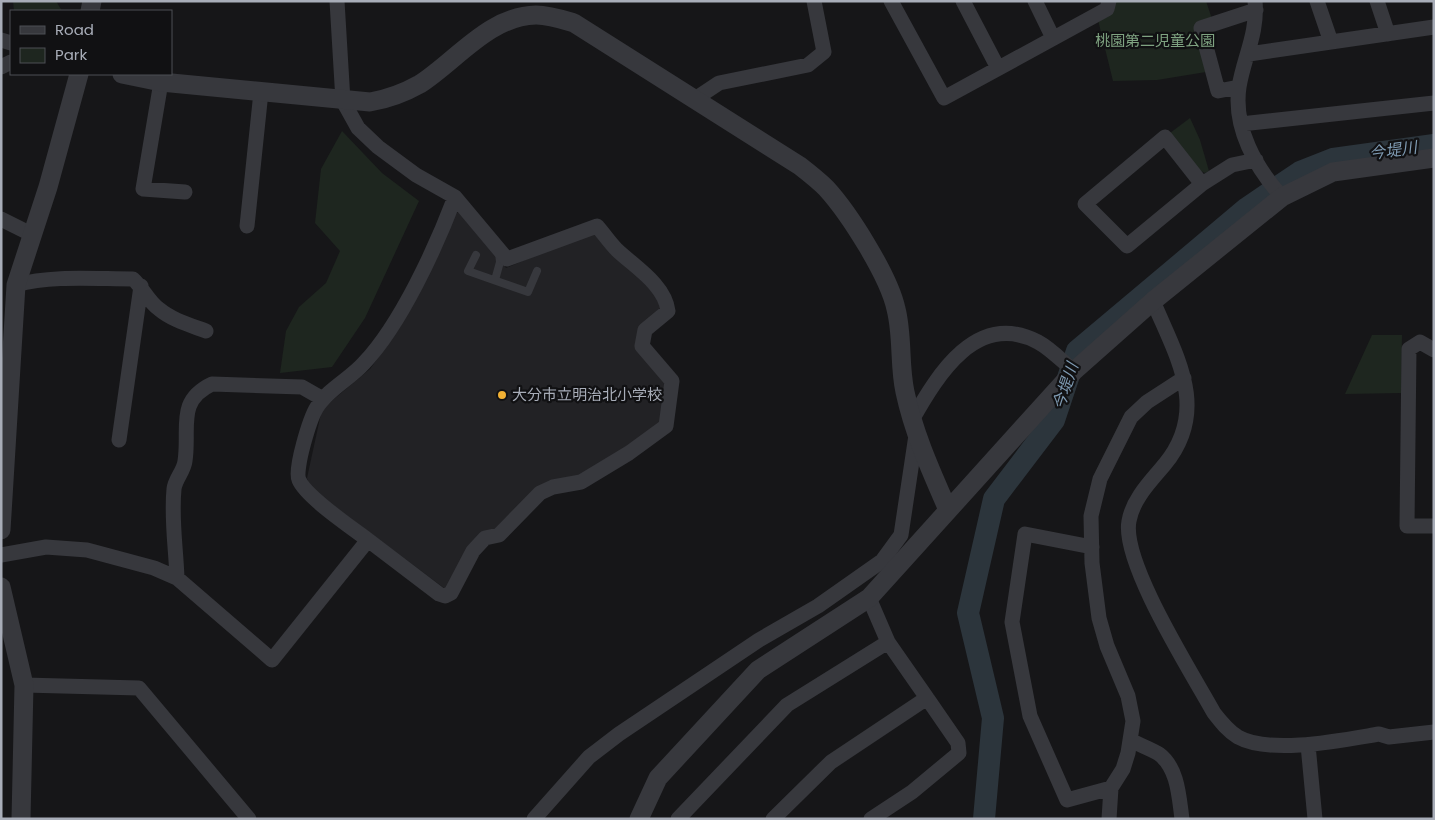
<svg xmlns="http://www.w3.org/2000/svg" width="1435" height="820" viewBox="0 0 1435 820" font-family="Poppins,'Noto Sans JP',sans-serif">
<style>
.built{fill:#222225}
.green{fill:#1e261f}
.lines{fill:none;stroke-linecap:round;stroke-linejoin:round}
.river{stroke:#2c353c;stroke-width:22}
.service{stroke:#37383d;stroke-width:8}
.minor{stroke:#37383d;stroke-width:15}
.tertiary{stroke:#37383d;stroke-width:19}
.poi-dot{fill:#f2b134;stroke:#111113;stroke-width:2}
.labels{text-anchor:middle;stroke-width:4.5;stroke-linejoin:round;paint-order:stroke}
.park-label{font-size:15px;fill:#7fa381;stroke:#111113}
.poi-label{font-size:15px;fill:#a8adb8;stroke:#111113;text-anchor:start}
.water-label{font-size:16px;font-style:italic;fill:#7f9bb3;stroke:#111113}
</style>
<rect width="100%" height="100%" fill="#161618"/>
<path class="built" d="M460,211L506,268L591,232L599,233L636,270L664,304L641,327L667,381L661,424L580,478L568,479L495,531L448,591L310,488L307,478L322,409L370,369L400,327L455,214Z"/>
<path class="green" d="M13,1H56L62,11H14Z
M1113,1H1206L1212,19L1196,24L1206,72L1157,80L1113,81L1098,20Z
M1190,118L1200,140L1209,171L1205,173L1199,170L1170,133Z
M342,131L382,173L419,201L365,318L332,367L280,373L286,331L299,307L326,283L340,251L315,223L321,169Z
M1372,335H1402L1401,393L1345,394Z"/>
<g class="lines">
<path class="river" d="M984,819L993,718L968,613L994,499L1054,420L1077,351L1247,208L1300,172L1333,159L1434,145"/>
<path class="service" d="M476,255L468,271L528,292L537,271
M495,280L500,262L499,252"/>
<path class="minor" d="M337,1L343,101L358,128L378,147L416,175L455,197L507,259L597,226C604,234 610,243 617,250C635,267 665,285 668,311L645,330L642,346L672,381L666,426L629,453L581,482L553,487L540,493L499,535L485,538L473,551L451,593L445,596L439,594L368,540
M891,1L944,98L1107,9L1109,1
M963,1L998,68
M1035,1L1053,38
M1255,1C1258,33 1244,57 1239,87C1233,128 1256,168 1282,197
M1317,1L1331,42
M1377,1L1388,34
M1,40L11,43
M1249,54L1434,27
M1,67L11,62
M161,82L143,189L185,192
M1239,87L1218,91L1201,28L1256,10
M695,99L719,83L808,65L824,52L814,1
M1241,124L1434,103
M1202,184L1127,246L1085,204L1165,137L1202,184L1232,165L1256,160
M1,219L31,234
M247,226L261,92
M16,285C52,275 95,279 133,279C143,288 148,301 159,309C172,320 190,325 206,331
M1153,301C1176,356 1210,409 1165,464C1152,480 1133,498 1129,521C1121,562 1192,673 1214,713C1221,722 1228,731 1238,737C1270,755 1343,740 1379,734L1389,737L1434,732
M1434,350L1420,342L1409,349L1407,526H1434
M912,420C938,374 977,310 1038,342C1051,349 1063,362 1074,371
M119,440L141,286
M1092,547L1025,534L1012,622L1030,716L1067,800L1111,788
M1,555L46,547L87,550L154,568L177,578L272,660L368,540C351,527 306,497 299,480C294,470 310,418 317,407C328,389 350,379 364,363C401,324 436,247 455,197
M177,578C176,548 171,519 174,489C175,479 184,471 185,461C190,428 176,401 212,384L302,387L323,399
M24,685L139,688L249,819
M1131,740C1139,745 1151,749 1159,754C1178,768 1179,797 1182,819
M1308,745L1315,819
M534,819L589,757L619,734L759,640L818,606L882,561L901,535L916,435
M678,819L787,705L888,642
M773,819L831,762L927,698L888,642L869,598
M871,819L912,792L959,753L958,743L927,698
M1109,819L1111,788L1123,769L1128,753L1133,721L1128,696L1107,646L1099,618L1092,563L1091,516L1100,479L1131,417L1147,402L1184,378"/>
<path class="tertiary" d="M90,11L92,1
M122,74L161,82L370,102C388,99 404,93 420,84C457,60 489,16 536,15C549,15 561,19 574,23L800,166C809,173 818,180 826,188C849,213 889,276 896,309C903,336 899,365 905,392C914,434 931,471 948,510
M1,530L16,285L48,187L79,74
M1,587L24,685L21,819
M639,819L658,778L758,670L869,598L1074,371L1153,301L1282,197L1333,172L1434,158"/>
</g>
<circle class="poi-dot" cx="502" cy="395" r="5"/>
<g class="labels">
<g class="park-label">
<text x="1155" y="46">桃園第二児童公園</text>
</g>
<g class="poi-label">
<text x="512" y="400">大分市立明治北小学校</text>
</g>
<g class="water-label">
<text transform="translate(1393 150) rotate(-8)" y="6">今堤川</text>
<text transform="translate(1065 386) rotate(-72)" y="6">今堤川</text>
</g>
</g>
<rect width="1435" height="820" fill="none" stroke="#a8adb8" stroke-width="5"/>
<rect x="10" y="10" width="162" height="65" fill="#111113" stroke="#4d4f55"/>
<rect x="20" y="26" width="25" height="8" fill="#37383d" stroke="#4d4f55"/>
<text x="55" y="35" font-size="15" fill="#a8adb8">Road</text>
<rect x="20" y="48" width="25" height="15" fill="#1e261f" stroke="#4d4f55"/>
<text x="55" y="60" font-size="15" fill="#a8adb8">Park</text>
</svg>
